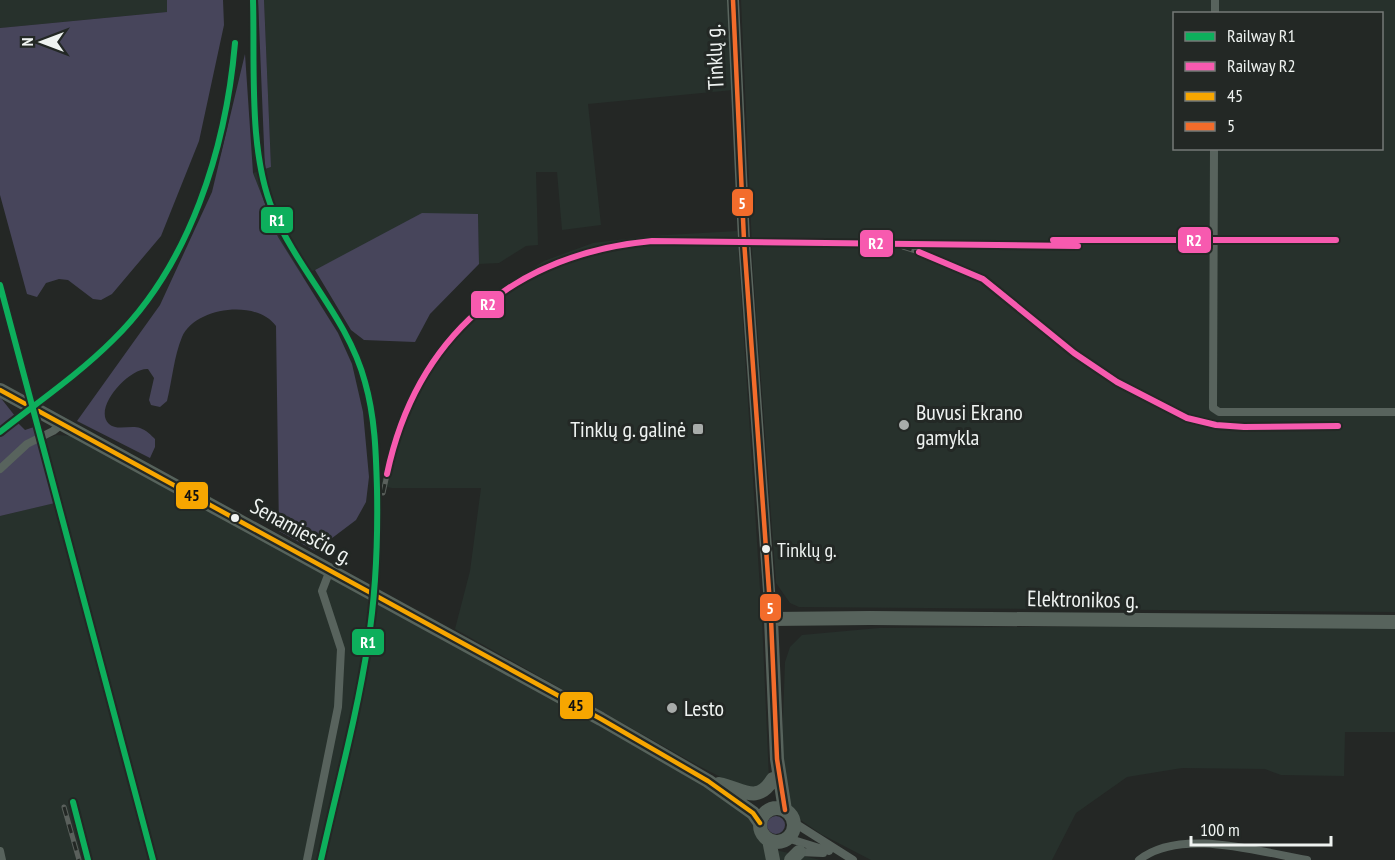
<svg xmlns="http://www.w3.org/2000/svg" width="1395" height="860" viewBox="0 0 1395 860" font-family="'PT Sans Narrow',sans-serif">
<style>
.built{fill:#27312c;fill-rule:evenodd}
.green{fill:#47455b}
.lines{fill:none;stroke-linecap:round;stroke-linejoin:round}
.minor{stroke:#58635d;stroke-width:8}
.secondary{stroke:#5a665f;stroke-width:12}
.primary{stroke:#57635c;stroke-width:14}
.rail-casing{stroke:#5a605c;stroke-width:5}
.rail{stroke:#232825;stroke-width:3;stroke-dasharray:9;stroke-linecap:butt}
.bus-1-casing{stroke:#232825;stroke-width:9}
.bus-2-casing{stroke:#232825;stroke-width:9}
.bus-1{stroke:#f7a600;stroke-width:4.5}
.bus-2{stroke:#f36c2b;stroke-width:4.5}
.rail-1-casing{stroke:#232825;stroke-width:10}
.rail-2-casing{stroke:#232825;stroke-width:10}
.rail-1{stroke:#0daf5c;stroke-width:6}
.rail-2{stroke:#f75aaf;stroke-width:6}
.poi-dot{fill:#a8acaa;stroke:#232825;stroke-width:2}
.bus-dot{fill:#eff3f1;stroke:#232825;stroke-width:2}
.labels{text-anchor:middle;stroke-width:6;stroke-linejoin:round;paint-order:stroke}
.bus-label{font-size:20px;fill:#eff3f1;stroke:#232825;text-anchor:start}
.street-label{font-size:22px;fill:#eff3f1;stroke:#232825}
.poi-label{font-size:22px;fill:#eff3f1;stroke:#232825;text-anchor:start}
.line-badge{stroke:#232825;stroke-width:2}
.badge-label{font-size:16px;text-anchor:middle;font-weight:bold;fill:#fff}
.pale-badge-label{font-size:16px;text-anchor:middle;font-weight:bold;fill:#111}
</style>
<rect width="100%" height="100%" fill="#242725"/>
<path class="built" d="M0,0H167V12L0,28Z
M264,0H729L733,90L588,104L601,225L562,230L557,172H536L538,245L526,246L499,263L479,264L478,214L352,252L302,276L278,237L253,173L271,167Z
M741,0H1395V612L799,607L790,603L776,583L753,270ZM1174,14H1382V148H1174Z
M737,231L762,620L769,780L765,787H740L697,765L455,629L470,571L481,488H392L381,486L394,432L419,379L450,335L496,293L544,261L593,243L650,236Z
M57,435L72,436L600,723L727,800L753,820L756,836L766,848L821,860H0V516L54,503L39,446L46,443L45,439Z
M1153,626L1395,627V732H1345L1344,776L1281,775L1265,769L1182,768L1127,777L1076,813L1052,860H871L821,834L802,821L788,804L782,747L785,662L790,647L802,635L879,628Z"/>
<path class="green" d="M167,0H223L224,25L199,141L161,236L112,294L101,300L93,299L68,280L59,279L46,283L37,297L27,294L0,195V28L167,12Z
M258,0H264L271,167L265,169Z
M245,54L253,173L278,237L338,333L352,364L363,412L369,477L366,502L356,520L315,551L279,531L276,326C257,299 195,307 182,337C174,356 172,381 167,401L160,407L151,405L149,400L154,378L148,369C130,367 92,408 109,424C116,431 131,425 140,428C146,430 151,435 155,439V447L150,458L77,421L160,305L212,192Z
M422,213L478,214L479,264L430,314L415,342L364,340L351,330L315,270Z
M0,397L15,416L0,428Z
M17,422L25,430L34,427L55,503L0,516V436Z
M767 825a9 9 0 1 1 18 0a9 9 0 1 1-18 0Z"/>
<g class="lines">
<path class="minor" d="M1215,14V0
M1214,148L1213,408L1219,412H1395
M0,469L27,444L53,431L62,424
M793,822L853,860
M787,838L829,851
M0,851L2,860
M799,852L823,853
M307,860L338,707L341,649L322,591L330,570
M1139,860C1180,827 1259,852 1307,860"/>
<path class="secondary" d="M733,0L744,240L771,619"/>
<path class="primary" d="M0,390L601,719L708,781L753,813L760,823
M719,784C743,789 757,805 773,779
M760 825a17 17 0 1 1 34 0a17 17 0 1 1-34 0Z
M785,810L777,759L771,619L870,618L1395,622
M769,840L773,860
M791,860L799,852"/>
<g class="rail-casing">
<path id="rail" d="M253,0C255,65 248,151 273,211C298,271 348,318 365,382C375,417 376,453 377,489C378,541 376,592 368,643C357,716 337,788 321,860
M1069,240H1336
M903,247L938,258L983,279L1074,353L1117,382L1187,418L1216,425L1244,427L1338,426
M0,285L153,860
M383,493C413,346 498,255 652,241L1078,246
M73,802L88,860
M64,807L79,860"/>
</g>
<use href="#rail" class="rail"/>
<g class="bus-1-casing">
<path id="bus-1" d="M0,390L601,719L708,781L753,813L760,823"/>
</g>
<g class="bus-2-casing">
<path id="bus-2" d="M733,0L744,240L771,619L777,759L785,810"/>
</g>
<use href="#bus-1" class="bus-1"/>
<use href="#bus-2" class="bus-2"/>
<g class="rail-1-casing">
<path id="rail-1" d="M253,0C255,65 248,151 273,211C298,271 348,318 365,382C375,417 376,453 377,489C378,541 376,592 368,643C357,716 337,788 321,860
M0,285L153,860
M0,432C38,402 79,374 113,340C190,265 226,148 235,43
M73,802L88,860"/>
</g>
<g class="rail-2-casing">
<path id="rail-2" d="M1053,240H1336
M919,252L983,279L1074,353L1117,382L1187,418L1216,425L1244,427L1338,426
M387,474C416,337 513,254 652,241L1078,246"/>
</g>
<use href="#rail-1" class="rail-1"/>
<use href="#rail-2" class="rail-2"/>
</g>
<g class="poi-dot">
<circle cx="904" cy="425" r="6"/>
<rect x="692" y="423" width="12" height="12" rx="3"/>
<circle cx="672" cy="708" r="6"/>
</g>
<g class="bus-dot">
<circle cx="235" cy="518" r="5"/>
<circle cx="766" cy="549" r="5"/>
</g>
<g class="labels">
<g class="bus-label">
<text x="777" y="557">Tinklų g.</text>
</g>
<g class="street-label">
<text transform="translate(714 57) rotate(-93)" y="8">Tinklų g.</text>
<text transform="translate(302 531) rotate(29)" y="8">Senamiesčio g.</text>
<text transform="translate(1083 599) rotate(1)" y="8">Elektronikos g.</text>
</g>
<g class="poi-label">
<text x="916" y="420">Buvusi Ekrano<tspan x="916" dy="25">gamykla</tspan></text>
<text x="686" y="437" text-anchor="end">Tinklų g. galinė</text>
<text x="684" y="716">Lesto</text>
</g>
</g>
<g class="line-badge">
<rect x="731" y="188" width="23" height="29" rx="6" fill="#f36c2b"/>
<rect x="260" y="206" width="34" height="28" rx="6" fill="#0daf5c"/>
<rect x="1177" y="226" width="35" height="28" rx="6" fill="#f75aaf"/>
<rect x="859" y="229" width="35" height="29" rx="6" fill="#f75aaf"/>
<rect x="470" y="290" width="35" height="29" rx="6" fill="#f75aaf"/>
<rect x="175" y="481" width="34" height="29" rx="6" fill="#f7a600"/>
<rect x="759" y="593" width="23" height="29" rx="6" fill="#f36c2b"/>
<rect x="351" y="628" width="34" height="28" rx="6" fill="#0daf5c"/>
<rect x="559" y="691" width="35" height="29" rx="6" fill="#f7a600"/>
</g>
<g class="badge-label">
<text x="742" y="209">5</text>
<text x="277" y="226">R1</text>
<text x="1194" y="246">R2</text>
<text x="876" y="249">R2</text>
<text x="488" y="310">R2</text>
<text x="770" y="614">5</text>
<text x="368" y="648">R1</text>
</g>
<g class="pale-badge-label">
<text x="192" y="501">45</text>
<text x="576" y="711">45</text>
</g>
<rect x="1173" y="12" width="210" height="138" fill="#232825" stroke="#757977" stroke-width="1.5"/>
<rect x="1185" y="32" width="30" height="9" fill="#0daf5c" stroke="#757977" stroke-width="1.5"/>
<text x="1227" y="42" font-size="18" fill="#eff3f1">Railway R1</text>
<rect x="1185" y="62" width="30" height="9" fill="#f75aaf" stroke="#757977" stroke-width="1.5"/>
<text x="1227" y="72" font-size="18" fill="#eff3f1">Railway R2</text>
<rect x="1185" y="92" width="30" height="9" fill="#f7a600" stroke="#757977" stroke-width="1.5"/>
<text x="1227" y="102" font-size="18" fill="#eff3f1">45</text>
<rect x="1185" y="122" width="30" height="9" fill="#f36c2b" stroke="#757977" stroke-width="1.5"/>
<text x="1227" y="132" font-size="18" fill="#eff3f1">5</text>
<g transform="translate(42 42) rotate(270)" stroke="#232825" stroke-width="4.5" paint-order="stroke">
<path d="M0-4.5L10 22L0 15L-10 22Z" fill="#eff3f1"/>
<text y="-9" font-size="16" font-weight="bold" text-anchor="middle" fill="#eff3f1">N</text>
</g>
<path d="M1191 836v9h140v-9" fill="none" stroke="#eff3f1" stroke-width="3"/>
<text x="1200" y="836" font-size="18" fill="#eff3f1" stroke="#232825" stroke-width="4.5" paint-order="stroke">100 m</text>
</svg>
